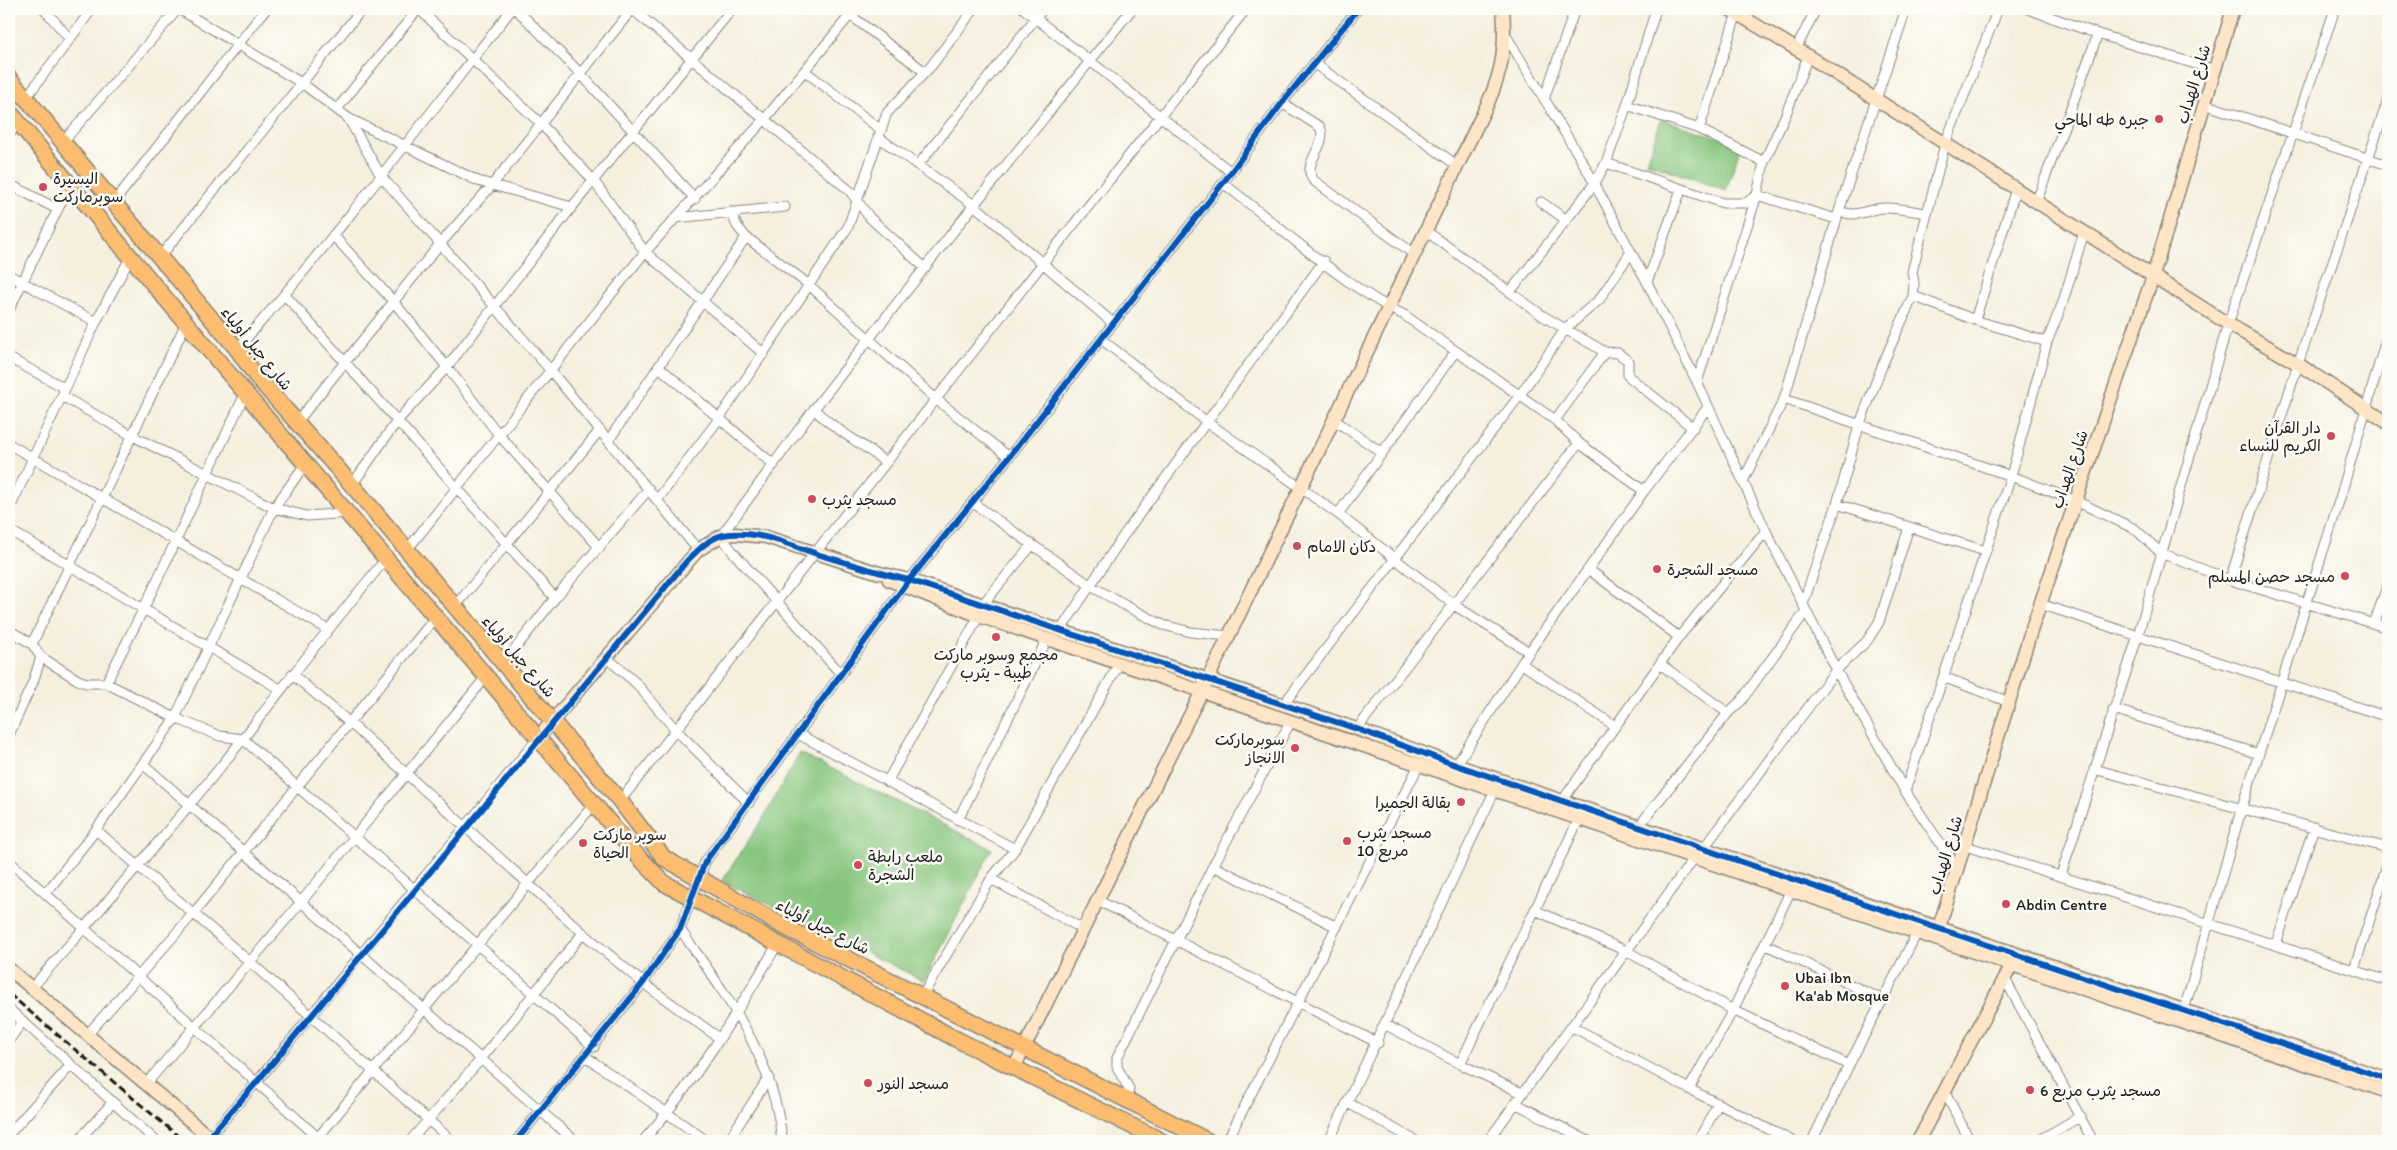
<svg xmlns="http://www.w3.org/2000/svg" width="2397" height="1150" viewBox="0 0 2397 1150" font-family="Itim,'Playpen Sans Arabic',sans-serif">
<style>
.green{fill:#86c57c;stroke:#51704c}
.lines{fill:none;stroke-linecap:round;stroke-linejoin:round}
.street-casing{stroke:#88867d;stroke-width:11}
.secondary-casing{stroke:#88867d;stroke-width:15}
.primary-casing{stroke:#88867d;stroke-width:18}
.street{stroke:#fff;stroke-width:9}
.secondary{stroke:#fee5c5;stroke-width:12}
.primary{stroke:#fcbd6f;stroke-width:15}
.rail{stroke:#1c1c1c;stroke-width:3;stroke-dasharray:8 4;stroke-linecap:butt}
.cycleway-casing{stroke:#fdfcf7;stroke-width:9}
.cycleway{stroke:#0057b8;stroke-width:6}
.poi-dot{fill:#d1495b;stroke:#fdfcf7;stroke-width:2}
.labels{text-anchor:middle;stroke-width:5;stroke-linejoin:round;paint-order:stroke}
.street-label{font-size:16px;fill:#1c1c1c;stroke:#fdfcf7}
.poi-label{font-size:16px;fill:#1c1c1c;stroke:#fdfcf7;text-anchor:start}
</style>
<rect width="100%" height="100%" fill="#fdfcf7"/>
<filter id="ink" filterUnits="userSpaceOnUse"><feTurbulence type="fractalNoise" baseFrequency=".02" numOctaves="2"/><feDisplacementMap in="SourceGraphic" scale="10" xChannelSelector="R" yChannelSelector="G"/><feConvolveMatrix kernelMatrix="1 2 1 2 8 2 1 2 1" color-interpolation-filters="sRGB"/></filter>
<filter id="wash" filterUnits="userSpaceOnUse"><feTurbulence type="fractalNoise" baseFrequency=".0096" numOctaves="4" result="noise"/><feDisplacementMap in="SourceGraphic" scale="20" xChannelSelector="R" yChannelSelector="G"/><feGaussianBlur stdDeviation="1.12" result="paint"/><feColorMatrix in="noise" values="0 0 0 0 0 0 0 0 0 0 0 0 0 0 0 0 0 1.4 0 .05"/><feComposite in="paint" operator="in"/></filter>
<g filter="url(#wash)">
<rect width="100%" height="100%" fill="#f5f0de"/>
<path class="green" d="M1661,119L1741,145L1726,191L1647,162Z
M800,753L992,849L924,981L722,881L762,820Z"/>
</g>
<g filter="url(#ink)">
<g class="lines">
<g class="street-casing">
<path id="street" d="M44,9L69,38
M179,9L303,84L348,118L478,181L572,207
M419,9L541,124L593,180L645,252L764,354
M516,9L580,73L695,199
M632,9L850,191L870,218L925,268
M1024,9L1231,172
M2028,9L2098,34L2215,70
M850,15L925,72
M1505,34L1585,166L1647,282L1697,382L1766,531L1836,670L1905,791L1958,870
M1796,49L1816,9
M1315,64L1458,166
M805,71L881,130
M26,98L92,9
M1544,99L1575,9
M1282,103L1320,127C1329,145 1301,162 1313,180L1414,254
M2204,104L2388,165
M1627,105L1699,129L1764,162
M337,109L418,9
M348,118L381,176L551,371L698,550
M1699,129L1737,13
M9,135L18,122
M878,137L974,205L1113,323
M62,143L178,9
M1606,163L1723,203H1746L1757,195L1836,219
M918,165L1043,9
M1223,183C1279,226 1341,284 1404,315L1555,420L1579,443L1644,491
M9,184L57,209
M114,202L266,9
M1541,202L1565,219
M2036,203L2098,34
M1839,211C1860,219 1867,208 1885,208C1899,208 1913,211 1926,213
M731,212L737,226L746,237L808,284L937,400L1009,457
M675,218L785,207
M1426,231L1543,316L1605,352L1618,353L1628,361V376L1693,428
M333,235L393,301L447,367L499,435L600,548
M159,258L362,9
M9,275L96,322
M1647,282L1681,190
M1510,292L1595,183L1606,163L1627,105L1656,9
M285,295L555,598
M1913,296L1975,320L2047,342
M9,310L70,184
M1975,320L2016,189
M1101,339L1207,422L1338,514L1454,605L1529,652
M237,349C334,240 422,123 512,9
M9,358L65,388
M659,367L774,465
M1697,382L1757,195L1764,162L1786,114L1808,56
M62,396L131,435L274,508L307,516L349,513
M1784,399L2011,476L2076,501L2135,529L2161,553L2230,580L2388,628
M814,409C835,431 863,443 886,463
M1333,419L1381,452
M1555,420L1605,352
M297,422L439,245L493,184L632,9
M609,440L746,237
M9,444L327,629
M1743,481L1784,399L1839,211L1906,9
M352,485L397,421L447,367L572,207L732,9
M657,500L719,419L848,227L887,113L932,65L974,9
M973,503L1091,586L1126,606L1163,625L1191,632L1228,636
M1837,504L1985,551
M9,510L96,322L131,256
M1338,514L1455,352
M9,530L280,689
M407,550L645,252L764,120L855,9
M1588,569L1679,637
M2230,580L2298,364L2388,100
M1803,604L1837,504L1859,426L1884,361L1913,296L1914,283L1912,272L1945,144L1998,9
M2040,604L2388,717
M982,605L1032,545
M454,608L600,430
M2374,624L2388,584
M9,630L32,644L41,657L78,680L86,683H106L175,718L220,736L243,739L594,1047
M1060,631L1124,535L1324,261
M32,644L187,321
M607,658L636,683L675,729L749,803
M503,664L555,598L649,489
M1522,664L1615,726
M1660,664L1728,713
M840,673L733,552L721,536L814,409L974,205L1132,9
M292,674L350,723L583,933L643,983L719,1038
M1943,677L2009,702
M106,683L144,608L246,392
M1283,705L1520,395L1566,328L1599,300L1631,252
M2113,709L2259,754
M1357,729L1579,443
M798,734L1015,849
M9,735L33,682L41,657
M143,764L575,1141
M1456,765L1529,652L1644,491L1708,407
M2094,769L2388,848
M887,782L979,616
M1905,791L2011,476L2047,342L2063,302L2084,232
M620,801L1043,263L1246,9
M1562,801L1679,637L1766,531
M958,820L1047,639
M1639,826L1728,713L1741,701L1806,611
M96,830L250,962L452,1141
M1966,846L2388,981
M1703,849L1836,670L1867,641L1879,622L1909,527
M9,861L322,1141
M1213,866L1337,927
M2061,875L2138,635L2228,324L2335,9
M991,879L1083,929
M46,893L96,830L175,718L274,508L306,463
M1097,900L1378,1043
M1535,910L1628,952L1733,1010L1849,1065
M680,929C726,996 775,1058 782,1141
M2276,944L2314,827
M1766,945L1883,1000
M2354,969L2388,863
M2005,979L2093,1141
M31,989C103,906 175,825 242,740C290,679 336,618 386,559
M921,998L991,879L1015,849L1119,664
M9,1009L156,1141
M2184,1010L2242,807L2340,498L2388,333
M1386,1025L1460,1064L1522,1093
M1573,1027L1689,1089L1792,1141
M87,1035L193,914L435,618
M9,1040L23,1021
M586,1057L707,1141
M1460,1064L1579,819
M146,1084L301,902L486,677
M1689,1089L1733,1010L1791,890
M1945,1092L1970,1141
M1126,1100L1129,1089L1117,1067V1058L1213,866L1291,721
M1348,1103L1416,1141
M1515,1103L1588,1141
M9,1134L71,1065
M209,1137L256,1083L538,738
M78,1141L113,1102
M315,1141L594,804
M410,1141L481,1059L583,933
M516,1141L643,983L680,929L705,862L909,580L1009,457L1223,183L1282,103L1358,9
M643,1141C695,1082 737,1013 777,945
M728,1141L769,1077
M1227,1141L1419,765
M1329,1141L1495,790
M1488,1141L1695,857
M1698,1141L1718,1104
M1812,1141L1849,1065L1919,929
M2038,1141L2081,1116"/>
</g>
<g class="secondary-casing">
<path id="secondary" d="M1729,9L1808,56L2228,324L2298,364L2388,423
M889,580L979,616L2388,1092
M538,738L698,550L721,536L736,534L766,537L876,572L909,580L1357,729L1456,765L2388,1079
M1936,937L2031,631L2153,276L2233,9
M9,969L214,1141
M1014,1068L1202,691L1488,103C1503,69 1506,46 1503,9
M1918,1141L2016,957"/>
</g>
<g class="primary-casing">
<path id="primary" d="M9,78L237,349L256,376L352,485L620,801L664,858L781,925L1208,1141
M9,111C215,361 428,606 636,854L664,883L958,1040L1162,1141"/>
</g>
<use href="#street" class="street"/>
<use href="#secondary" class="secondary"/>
<use href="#primary" class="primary"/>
<path class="rail" d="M9,994L184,1141"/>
<g class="cycleway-casing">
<path id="cycleway" d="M209,1137L256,1083L686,562C696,552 709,538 723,535C756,529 790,545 820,555C850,564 879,573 909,580L1357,729L1456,765L1922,923L2388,1079
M516,1141L643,983L680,929L705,862L909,580L1009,457L1223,183L1282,103L1358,9"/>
</g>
<use href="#cycleway" class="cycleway"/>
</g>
</g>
<g class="poi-dot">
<circle cx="2159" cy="119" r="5"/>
<circle cx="43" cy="187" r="5"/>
<circle cx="2331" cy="436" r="5"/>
<circle cx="812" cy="499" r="5"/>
<circle cx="1297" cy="546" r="5"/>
<circle cx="1657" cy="569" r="5"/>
<circle cx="2345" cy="576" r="5"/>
<circle cx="996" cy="637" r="5"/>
<circle cx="1295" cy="748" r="5"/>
<circle cx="1461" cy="802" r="5"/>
<circle cx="1347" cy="841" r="5"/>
<circle cx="583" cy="843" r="5"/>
<circle cx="858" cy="865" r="5"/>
<circle cx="2006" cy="904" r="5"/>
<circle cx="1785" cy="986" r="5"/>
<circle cx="868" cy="1083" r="5"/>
<circle cx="2030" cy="1090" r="5"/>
</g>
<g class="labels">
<g class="street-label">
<text transform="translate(2193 84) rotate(-73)" y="6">شارع الهداب</text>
<text transform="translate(257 348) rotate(51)" y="6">شارع جبل أولياء</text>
<text transform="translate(2069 469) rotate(-71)" y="6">شارع الهداب</text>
<text transform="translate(519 656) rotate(49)" y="6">شارع جبل أولياء</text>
<text transform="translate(1945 855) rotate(-73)" y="6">شارع الهداب</text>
<text transform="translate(823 926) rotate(27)" y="6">شارع جبل أولياء</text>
</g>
<g class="poi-label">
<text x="2149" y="125" text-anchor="end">جبره طه الماحي</text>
<text x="53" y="184">اليسيرة<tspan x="53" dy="18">سوبرماركت</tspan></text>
<text x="2321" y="433" text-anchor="end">دار القرآن<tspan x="2321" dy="18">الكريم للنساء</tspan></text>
<text x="822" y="505">مسجد يثرب</text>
<text x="1307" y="552">دكان الامام</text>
<text x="1667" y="575">مسجد الشجرة</text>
<text x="2335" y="582" text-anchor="end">مسجد حصن المسلم</text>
<text x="996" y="660" text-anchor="middle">مجمع وسوبر ماركت<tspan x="996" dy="18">طيبة - يثرب</tspan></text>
<text x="1285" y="745" text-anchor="end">سوبرماركت<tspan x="1285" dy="18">الانجاز</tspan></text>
<text x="1451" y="808" text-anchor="end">بقالة الجميرا</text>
<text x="1357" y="838">مسجد يثرب<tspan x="1357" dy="18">مربع 10</tspan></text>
<text x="593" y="840">سوبر ماركت<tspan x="593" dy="18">الحياة</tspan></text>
<text x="868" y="862">ملعب رابطة<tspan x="868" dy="18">الشجرة</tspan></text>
<text x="2016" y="910">Abdin Centre</text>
<text x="1795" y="983">Ubai Ibn<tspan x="1795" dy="18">Ka'ab Mosque</tspan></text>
<text x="878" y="1089">مسجد النور</text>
<text x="2040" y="1096">مسجد يثرب مربع 6</text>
</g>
</g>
<rect width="2397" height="1150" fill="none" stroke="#fdfcf7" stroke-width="30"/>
</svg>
